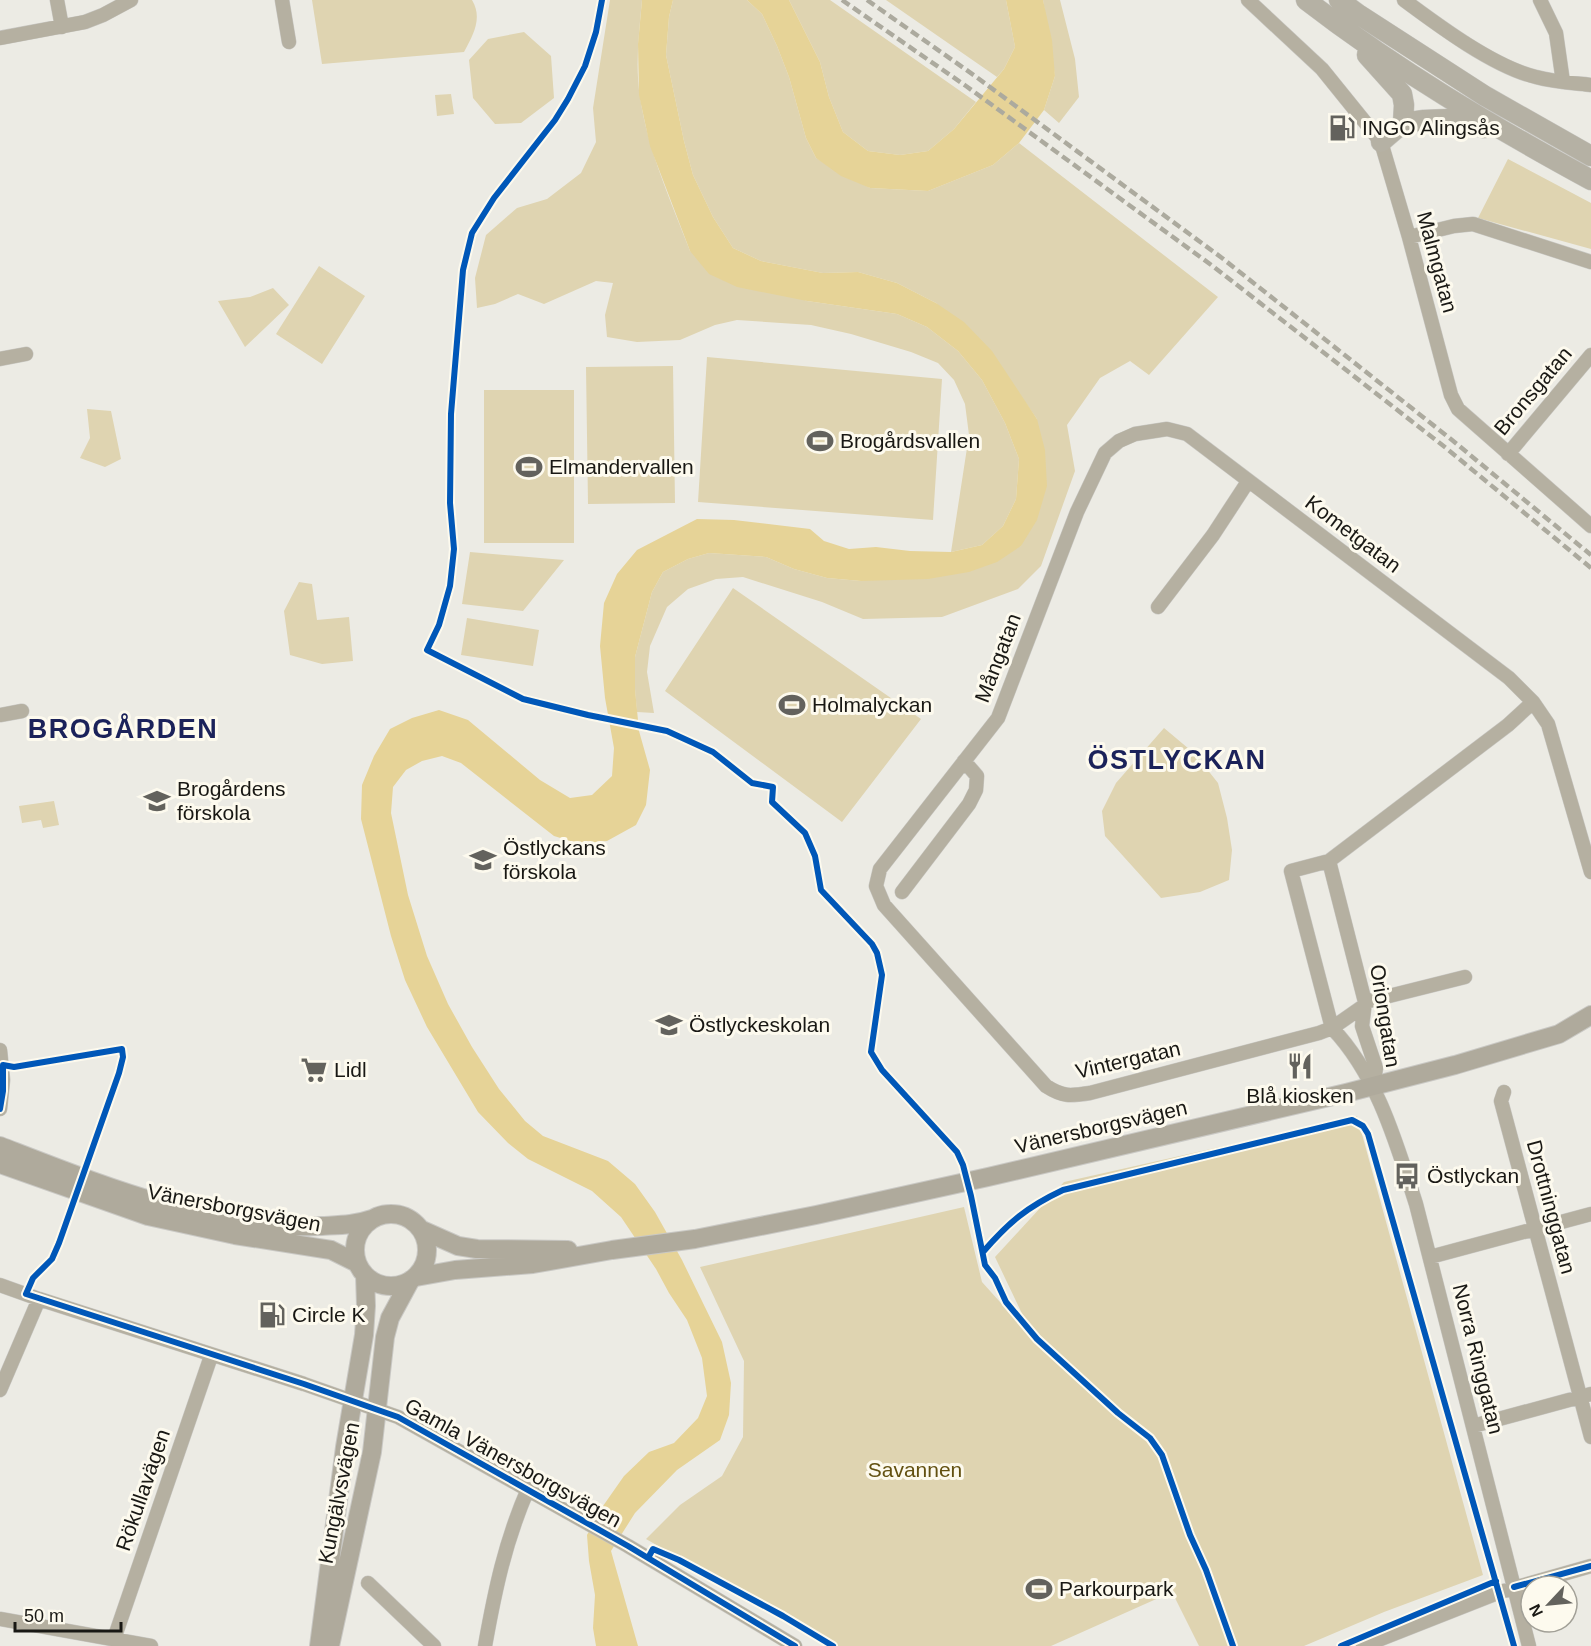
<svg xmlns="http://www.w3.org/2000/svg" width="1591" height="1646" viewBox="0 0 1591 1646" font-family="Arial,sans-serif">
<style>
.green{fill:#dfd4b1}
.water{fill:#e6d397}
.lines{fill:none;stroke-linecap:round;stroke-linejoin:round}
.minor-casing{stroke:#c9c8c4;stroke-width:15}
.major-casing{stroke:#c9c8c4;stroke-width:20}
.highway-casing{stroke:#c9c8c4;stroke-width:21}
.minor{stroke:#b5b0a1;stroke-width:14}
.major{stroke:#afaa9c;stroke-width:18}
.highway{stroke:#b5b1a4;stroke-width:20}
.rail{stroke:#acaa9e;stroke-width:4.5;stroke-dasharray:9 4.5;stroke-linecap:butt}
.cycleway-casing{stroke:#fdfaee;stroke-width:10}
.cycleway{stroke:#0057b8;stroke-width:6}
.labels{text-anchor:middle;stroke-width:6;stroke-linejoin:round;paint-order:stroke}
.poi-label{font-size:21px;fill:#191814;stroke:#fdfaee;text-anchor:start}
.street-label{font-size:21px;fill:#191814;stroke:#fdfaee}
.park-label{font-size:21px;fill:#635111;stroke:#fdfaee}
.district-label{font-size:27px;font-weight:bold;letter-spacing:1.5px;fill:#1b225a;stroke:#fdfaee}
</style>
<rect width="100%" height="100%" fill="#ecebe4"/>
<path class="green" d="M312,0H472C483,18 473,35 464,52L322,64Z
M610,0H642C639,32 635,66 640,97C648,151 671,201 690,251L807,301L897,314L927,327L958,351L982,380L1005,423L1019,459L1016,499L1003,526L982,545L951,552L969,435L965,404L954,380L938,363L911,352L851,334L811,325L737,320L715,325L680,340L637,342L607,337L605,315L613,283L596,281L544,304L518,294L495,304L477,308L475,278L486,235L517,208L547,199L581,173L596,142L593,108Z
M673,0H747L762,14L777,46L789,77L806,138L816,158L870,188L928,191L993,165L1019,143L1218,297L1149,375L1130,361L1100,378L1067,425L1075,471L1041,566L1018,589L942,617L863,619L822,602L743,577L716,579L688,589L667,607L650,646L647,672L654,713L637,712L635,689V657L652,592L663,572L688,559L709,553L766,557L794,569L827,578L861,581L1021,546L1037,419L1016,389L936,303L897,283L858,272L823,273L761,261L733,248L713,217L693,175L684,141L666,55L669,17Z
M789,0H830L976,102L954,129L928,151L900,155L868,151L843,132L829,97L820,62Z
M886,0H1006L1015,47L1004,69L997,77Z
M1043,0H1060L1075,59L1079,97L1059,123L1044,110L1055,76Z
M524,32L551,56L554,98L521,123L495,124L473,98L469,60L488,39Z
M451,94L454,114L437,116L435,95Z
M1508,159L1591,203V249L1478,218Z
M319,266L365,296L322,364L276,334Z
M273,288L289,305L245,347L218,301L250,297Z
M707,357L942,379L933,520L698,502Z
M673,366L675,503L588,504L586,367Z
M484,390H574V543H484Z
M87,409L111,411L121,459L105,467L80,458L90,438Z
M470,552L564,560L523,611L462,604Z
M299,582L312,584L317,620L349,617L353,661L322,664L290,655L284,611Z
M733,588L921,719L842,822L665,691Z
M467,618L539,630L533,666L461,655Z
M1164,728L1195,754L1218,783L1227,818L1232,850L1229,880L1200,892L1161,898L1105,836L1102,811L1116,783Z
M54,801L59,825L43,828L41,820L22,823L19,806Z
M1357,1116L1483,1575L1384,1612L1304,1646H1199L1172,1592L1051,1646H834L646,1539L680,1505L722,1476L743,1437L744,1361L700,1267L964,1207L982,1282L1035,1341L995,1257L1064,1182Z"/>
<path class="water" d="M642,0H673L669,17L666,55L684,141L693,175L713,217L733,248L761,261L823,273L858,272L897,283L936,303L964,322L992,351L1037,419L1045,450L1047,486L1037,520L1021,546L997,562L969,572L928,579L861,581L827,578L794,569L766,557L709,553L688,559L663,572L652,592L635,657V689L639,731L650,770L646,805L636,825L607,841L580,844L554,836L461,763L442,756L422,761L406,770L393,787L391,813L408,895L427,956L448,1004L472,1047L499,1089L525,1121L543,1136L608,1161L635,1184L655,1212L682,1260L722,1342L731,1383L729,1415L720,1440L677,1470L635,1513L611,1551L638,1646H596L593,1628L595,1595L589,1561L587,1535L603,1506L624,1476L649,1452L674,1443L698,1418L707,1396L702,1358L687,1320L669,1293L656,1269L621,1217L592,1191L528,1159L508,1143L478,1112L427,1027L405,980L391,936L361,819L362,785L374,756L390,729L412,718L439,710L468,720L540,780L570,798L592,795L612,776L614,748L605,698L600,646L604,603L617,574L637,550L697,519L734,520L810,529L824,541L849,549L876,547L910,551L951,552L982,545L1003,526L1016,499L1019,459L1005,423L982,380L958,351L927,327L897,314L807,301L737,287L709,274L690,251L650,146L639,95L638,44Z
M747,0H789L820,62L829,97L843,132L868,151L900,155L928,151L954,129L1004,69L1015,47L1006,0H1043L1052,40L1055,76L1044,110L1019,143L993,165L928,191L870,188L841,176L816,158L806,138L789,77L777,46L762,14Z"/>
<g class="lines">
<g class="minor-casing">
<path id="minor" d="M57,0L62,27
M282,0L289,42
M1248,0L1322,69L1381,142L1409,237L1451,395L1458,409L1591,526
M1404,0C1439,26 1494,67 1536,77C1554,82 1573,83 1591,85
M1540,0L1556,33L1563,82
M0,38L85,22L103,15L131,0
M1409,237L1454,226L1473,224L1591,262
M0,359L26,354
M1508,454L1591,355
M1158,607L1213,535L1245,486
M0,715L22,711
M1329,861L1365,1002L1362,1026L1376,1068L1373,1087
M902,892L969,804L976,790L977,776L964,761
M1365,1002L1465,977
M1365,1005L1332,1028L1319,1033L1090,1093C1070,1096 1063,1097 1046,1086L884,905L876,886L880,869L998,718L1077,512L1105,453L1119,441L1135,434L1167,429L1187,434L1509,678L1533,702L1548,724L1591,872
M0,1050L3,1080L0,1109
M1504,1092L1501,1101L1591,1437
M1430,1257L1591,1214
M0,1285L39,1299L304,1384L398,1417L628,1546L795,1646
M0,1390L39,1299
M1473,1426L1591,1394
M368,1583L434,1646
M0,1619L151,1646
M114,1639L209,1362L210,1354
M485,1646C495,1590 505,1542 528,1489
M1363,1646L1500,1592L1591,1566
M1529,1646L1416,1204C1396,1142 1377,1075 1332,1028L1291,871L1329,861L1508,725L1533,702"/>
</g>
<g class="major-casing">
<path id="major" d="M0,1146C101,1185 213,1231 322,1226C339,1225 355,1225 372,1219
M0,1164L148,1216L235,1235L331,1250L357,1263
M355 1250a36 36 0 1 1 72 0a36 36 0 1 1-72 0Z
M422,1230L458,1246L477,1249L568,1250
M416,1277L455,1270L533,1264L612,1250L695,1239L816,1215L988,1177L1346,1093L1455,1065L1559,1034L1591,1015
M319,1646L345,1447L364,1335L366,1306L365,1275
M330,1646L372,1452L385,1337L390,1318L410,1281"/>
</g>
<g class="highway-casing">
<path id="highway" d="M1306,0C1395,69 1492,126 1591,180
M1339,0L1358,14L1485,96L1591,156
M1367,55L1402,94L1404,105L1403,123
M1381,142L1403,123L1424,120L1448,119L1484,128"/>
</g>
<use href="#minor" class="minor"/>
<use href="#major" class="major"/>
<use href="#highway" class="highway"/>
<path class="rail" d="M842,0L966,86L1214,267L1446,448L1591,568
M867,0L975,76L1222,258L1452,440L1591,555"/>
<g class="cycleway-casing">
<path id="cycleway" d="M602,0L596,32L585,66L568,99L555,120L494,198L472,233L463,270L451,414L450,503L454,549L450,586L439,625L427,650L523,699L588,715L667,731L713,752L752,783L773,787L772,802L805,833L815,856L821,890L872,944L877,953L882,975L871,1052L882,1070L957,1152L963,1165L971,1196L985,1265L995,1278L1006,1302L1037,1339L1118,1413L1150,1438L1162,1455L1190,1535L1206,1570L1233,1646
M0,1109L3,1091V1065L14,1067L122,1049L123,1057L119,1073L59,1243L52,1259L33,1278L26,1294L304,1384L398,1417L628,1546L795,1646
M983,1252C1009,1222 1027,1207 1063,1190L1352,1120L1363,1126L1368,1134L1514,1646
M648,1558L653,1549L679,1560L783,1616L833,1646
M1514,1587L1591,1566
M1341,1646L1496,1581"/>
</g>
<use href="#cycleway" class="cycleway"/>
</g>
<defs>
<g id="fuel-bare" transform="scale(2.07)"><path d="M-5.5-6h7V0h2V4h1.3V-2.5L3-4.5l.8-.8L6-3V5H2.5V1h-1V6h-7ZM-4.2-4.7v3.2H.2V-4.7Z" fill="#63625d" stroke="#fdfaee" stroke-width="2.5" paint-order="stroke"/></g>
<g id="stadium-bare" transform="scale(2.07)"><path d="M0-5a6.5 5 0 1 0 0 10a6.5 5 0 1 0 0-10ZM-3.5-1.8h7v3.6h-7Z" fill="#63625d" stroke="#fdfaee" stroke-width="2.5" paint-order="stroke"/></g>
<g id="school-bare" transform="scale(2.07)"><path d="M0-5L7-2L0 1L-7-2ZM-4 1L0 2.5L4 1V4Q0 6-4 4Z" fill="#63625d" stroke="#fdfaee" stroke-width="2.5" paint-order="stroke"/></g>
<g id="restaurant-bare" transform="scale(2.07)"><path d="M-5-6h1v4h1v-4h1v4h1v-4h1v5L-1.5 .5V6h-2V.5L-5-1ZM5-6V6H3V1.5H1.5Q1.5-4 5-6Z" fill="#63625d" stroke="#fdfaee" stroke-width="2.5" paint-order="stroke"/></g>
<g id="supermarket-bare" transform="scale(2.07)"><path d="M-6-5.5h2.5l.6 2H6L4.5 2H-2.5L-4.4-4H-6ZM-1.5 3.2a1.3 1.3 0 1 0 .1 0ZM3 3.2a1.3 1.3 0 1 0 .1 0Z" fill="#63625d" stroke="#fdfaee" stroke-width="2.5" paint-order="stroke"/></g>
<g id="bus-bare" transform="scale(2.07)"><path d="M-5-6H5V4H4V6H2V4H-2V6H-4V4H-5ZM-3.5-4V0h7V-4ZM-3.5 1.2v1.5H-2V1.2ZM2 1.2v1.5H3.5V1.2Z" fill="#63625d" stroke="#fdfaee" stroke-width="2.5" paint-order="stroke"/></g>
</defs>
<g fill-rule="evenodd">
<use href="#fuel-bare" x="1342" y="128"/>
<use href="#stadium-bare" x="820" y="441"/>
<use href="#stadium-bare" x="529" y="467"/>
<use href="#stadium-bare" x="792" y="705"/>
<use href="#school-bare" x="157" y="801"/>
<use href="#school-bare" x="483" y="860"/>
<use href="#school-bare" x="669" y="1025"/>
<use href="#restaurant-bare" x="1300" y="1066"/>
<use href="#supermarket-bare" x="314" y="1070"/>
<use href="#bus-bare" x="1407" y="1176"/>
<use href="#fuel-bare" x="272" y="1315"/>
<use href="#stadium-bare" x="1039" y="1589"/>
</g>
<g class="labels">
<g class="poi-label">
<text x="1362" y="135">INGO Alingsås</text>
<text x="840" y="448">Brogårdsvallen</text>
<text x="549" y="474">Elmandervallen</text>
<text x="812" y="712">Holmalyckan</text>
<text x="177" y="796">Brogårdens<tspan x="177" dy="24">förskola</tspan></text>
<text x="503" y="855">Östlyckans<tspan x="503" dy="24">förskola</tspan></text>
<text x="689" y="1032">Östlyckeskolan</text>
<text x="334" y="1077">Lidl</text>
<text x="1300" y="1103" text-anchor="middle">Blå kiosken</text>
<text x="1427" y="1183">Östlyckan</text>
<text x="292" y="1322">Circle K</text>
<text x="1059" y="1596">Parkourpark</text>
</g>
<g class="street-label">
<text transform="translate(1437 262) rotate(75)" y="7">Malmgatan</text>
<text transform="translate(1533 391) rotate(-50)" y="7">Bronsgatan</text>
<text transform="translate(1353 534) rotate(37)" y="7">Kometgatan</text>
<text transform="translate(998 658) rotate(-69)" y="7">Mångatan</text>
<text transform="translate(1385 1016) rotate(81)" y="7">Oriongatan</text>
<text transform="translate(1128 1060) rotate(-13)" y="7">Vintergatan</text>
<text transform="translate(1101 1127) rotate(-13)" y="7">Vänersborgsvägen</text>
<text transform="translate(1551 1207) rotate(75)" y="7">Drottninggatan</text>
<text transform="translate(234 1208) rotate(11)" y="7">Vänersborgsvägen</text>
<text transform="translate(1478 1359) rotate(76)" y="7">Norra Ringgatan</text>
<text transform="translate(513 1463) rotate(29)" y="7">Gamla Vänersborgsvägen</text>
<text transform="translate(143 1490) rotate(-71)" y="7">Rökullavägen</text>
<text transform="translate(339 1493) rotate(-79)" y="7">Kungälvsvägen</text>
</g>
<g class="park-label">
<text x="915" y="1477">Savannen</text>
</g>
<g class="district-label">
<text x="123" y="738">BROGÅRDEN</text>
<text x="1177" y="769">ÖSTLYCKAN</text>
</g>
</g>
<g transform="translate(1549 1604) rotate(244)"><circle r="28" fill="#fdfaee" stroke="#a2a097" stroke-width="1.5"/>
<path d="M0-4.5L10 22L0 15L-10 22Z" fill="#63625d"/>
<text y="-9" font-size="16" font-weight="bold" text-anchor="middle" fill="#191814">N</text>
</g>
<path d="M15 1622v9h106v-9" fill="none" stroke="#191814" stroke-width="3"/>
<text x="24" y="1622" font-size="18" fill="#191814" stroke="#fdfaee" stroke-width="4.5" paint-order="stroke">50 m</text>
</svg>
